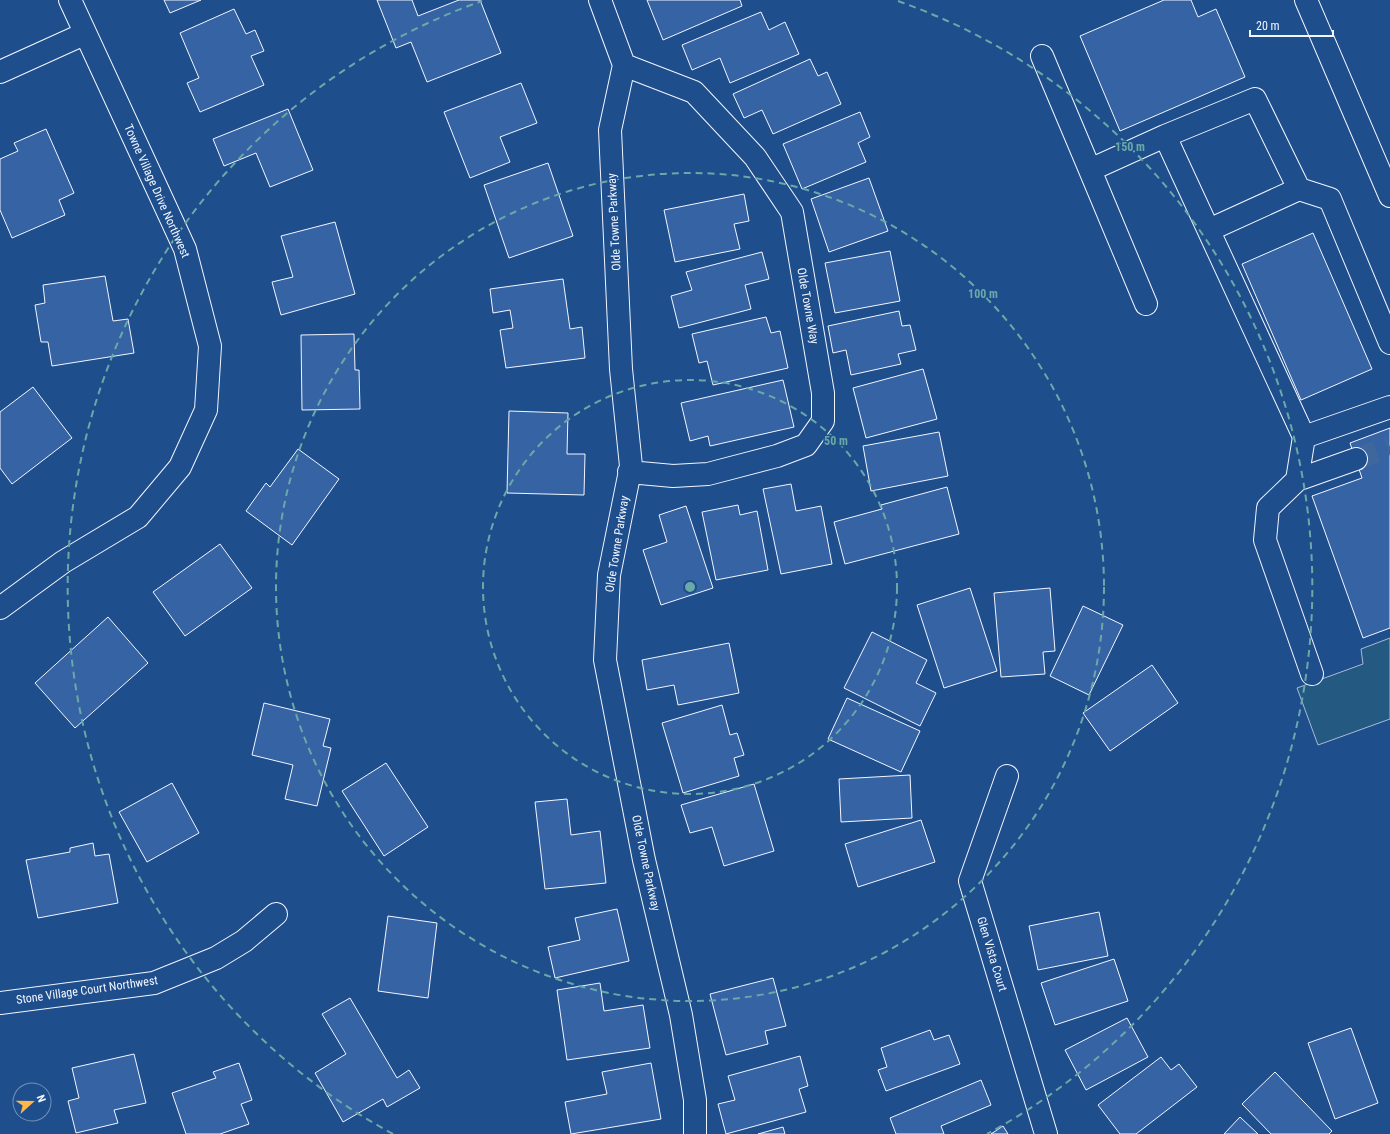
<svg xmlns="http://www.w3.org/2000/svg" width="1390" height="1134" viewBox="0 0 1390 1134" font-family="'Roboto Condensed',sans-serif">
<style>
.green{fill:#245a82;stroke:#a8bbd7}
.building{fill:#3563a3;stroke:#f2f6ff}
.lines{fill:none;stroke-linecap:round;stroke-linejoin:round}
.minor-tunnel{stroke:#3f679d;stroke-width:22;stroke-dasharray:22 11;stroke-linecap:butt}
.minor-casing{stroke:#f2f6ff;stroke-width:24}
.minor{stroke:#1f4e8c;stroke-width:22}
.ring{fill:none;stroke:#6aa9a8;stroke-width:2;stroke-dasharray:7 5}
.labels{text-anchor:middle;stroke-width:3;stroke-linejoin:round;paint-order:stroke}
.street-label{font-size:12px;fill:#f2f6ff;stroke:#1f4e8c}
.centre{fill:#6aa9a8;stroke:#1f4e8c;stroke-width:2}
.ring-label{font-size:12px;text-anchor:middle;font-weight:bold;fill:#6aa9a8;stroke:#1f4e8c;stroke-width:3;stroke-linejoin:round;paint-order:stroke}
</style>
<rect width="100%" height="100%" fill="#1f4e8c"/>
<path class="green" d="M1390,638V719L1318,745L1297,688L1363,664L1361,649Z"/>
<path class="building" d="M164,0H201L170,13Z
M377,0H412L418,16L459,0H480L501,53L427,82L411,42L396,48Z
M647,0H740L742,6L663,40Z
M1164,0H1191L1198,17L1216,9L1245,77L1120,131L1080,36Z
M234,9L246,34L255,30L264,51L251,56L264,85L200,112L187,83L199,78L180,33Z
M761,12L769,30L785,22L799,54L730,83L720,58L692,70L682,45Z
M810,59L818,76L827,72L841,104L773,134L762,110L744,118L733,94Z
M521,83L537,123L500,137L510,162L470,178L444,112Z
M288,109L313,170L270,187L256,153L224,166L213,139Z
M860,112L870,137L858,143L866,162L802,189L783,144Z
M46,129L74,193L59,200L65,215L12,238L0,210V159L18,151L14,143Z
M548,163L573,236L509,258L484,185Z
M869,178L888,231L829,252L811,199Z
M744,194L749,221L734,224L740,249L675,262L664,210Z
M335,222L355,294L281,315L272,282L293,277L281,236Z
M1313,233L1372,369L1301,400L1242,264Z
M890,251L900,301L835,313L825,263Z
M762,252L769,279L745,285L751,309L679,328L671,296L692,290L686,272Z
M105,276L113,321L128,319L134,353L52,366L48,342H41L35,305L45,303L43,285Z
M563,279L570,329L582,327L585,358L506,368L500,330L513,328L510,310L493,313L490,289Z
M899,311L902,326L910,325L916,350L898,354L901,364L851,375L846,350L833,353L828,326Z
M766,317L771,333L780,331L788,368L713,385L707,361L699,363L692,334Z
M354,334L355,370H359L360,409L302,410L301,335Z
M923,369L937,419L866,438L853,388Z
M783,380L794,427L710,446L708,436L690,441L681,403Z
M33,387L72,438L12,484L0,468V412Z
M509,411L568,413L567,454H585L584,495L507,493Z
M1390,428V628L1363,638L1312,496L1362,478L1350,443Z
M939,432L948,476L871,491L863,446Z
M298,449L339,479L292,545L246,511L266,483L270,487Z
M791,484L796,511L821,506L832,564L781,574L763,489Z
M947,487L959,534L845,564L834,522L882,509L881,505Z
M738,505L740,515L757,511L768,570L716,580L702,512Z
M686,506L713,588L661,605L643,550L667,542L659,515Z
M220,544L252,588L185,636L153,592Z
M970,588L997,671L944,688L917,605Z
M1050,588L1055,651L1043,652L1045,674L1001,677L994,593Z
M1083,606L1123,625L1089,695L1050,676Z
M108,617L148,663L75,728L35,683Z
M872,632L927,660L916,683L936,693L920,726L844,688Z
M729,643L739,693L678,705L674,685L647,690L642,660Z
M1152,665L1178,703L1110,751L1083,713Z
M847,698L920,731L901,772L828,739Z
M264,703L330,719L323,746L331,748L317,806L285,799L293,765L252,755Z
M722,705L730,735L737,733L744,755L734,758L739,776L683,793L662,723Z
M386,763L428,827L384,856L342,791Z
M910,775L912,818L841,822L839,779Z
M172,783L199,833L147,862L119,812Z
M754,784L774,851L724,866L712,827L690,833L681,805Z
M567,799L571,835L600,831L606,883L545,889L535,802Z
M921,820L935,862L858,887L845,844Z
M93,843L95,856L109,854L118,903L38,918L26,860L70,852V848Z
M617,909L629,961L555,978L548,947L580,940L575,918Z
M1099,912L1108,956L1038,970L1029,926Z
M388,916L437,923L428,998L378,991Z
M1114,959L1128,1001L1055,1025L1041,983Z
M773,978L786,1026L765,1031L768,1044L726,1055L710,994Z
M600,983L604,1011L643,1005L650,1048L567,1060L557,990Z
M350,998L397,1078L409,1070L420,1088L387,1107L383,1099L343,1122L315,1073L346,1054L322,1014Z
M1127,1018L1148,1057L1086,1090L1065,1050Z
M1351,1028L1378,1103L1335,1119L1308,1043Z
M930,1030L934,1040L949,1035L960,1064L886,1091L878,1070L887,1067L881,1048Z
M134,1054L146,1103L114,1110L118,1123L76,1133L68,1101L79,1098L72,1068Z
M800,1056L808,1086L799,1089L806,1112L726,1134L718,1104L735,1100L728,1076Z
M1161,1057L1171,1070L1179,1064L1197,1087L1136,1134H1120L1098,1105Z
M239,1063L252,1100L241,1104L249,1124L220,1134H186L172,1093L216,1078L213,1072Z
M651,1063L661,1119L571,1134L565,1102L607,1094L602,1072Z
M1275,1072L1332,1131L1329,1134H1271L1242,1104Z
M981,1080L991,1105L941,1126L944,1134H896L890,1118Z
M1240,1117L1258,1134H1224Z
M1003,1126L1008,1134H991Z
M783,1127L785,1134H758Z"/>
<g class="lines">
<path class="minor-tunnel" d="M1356,459L1390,447"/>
<g class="minor-casing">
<path id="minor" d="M600,0L624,65L610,130L621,369L631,466L609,575L605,660L644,860L681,1015L695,1100V1134
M1306,0L1390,196
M1042,56L1090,170L1165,136
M624,65L694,92L755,157L792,212L823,393V421L806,445L777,456L708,474L673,476L629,472
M0,72L84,34
M1090,170L1146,304
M1299,189L1330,199L1390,343
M1209,230L1299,189L1255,99L1165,136L1304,437L1390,407
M1304,437L1297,480L1268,508L1265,540L1312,674
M1297,480L1356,459
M0,608L63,562L138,517L180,467L206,410L210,346L185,249L70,0
M1007,776L970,881L1046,1134
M0,1003L154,983L216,958L244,941L276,914"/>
</g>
<use href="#minor" class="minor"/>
</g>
<g class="ring">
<circle cx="690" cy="587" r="207"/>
<circle cx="690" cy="587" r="414"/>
<path d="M393 1134A622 622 0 0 1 482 1M898 1A622 622 0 0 1 987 1134"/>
</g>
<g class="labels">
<g class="street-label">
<text transform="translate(157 191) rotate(66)" y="4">Towne Village Drive Northwest</text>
<text transform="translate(614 222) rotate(-93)" y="4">Olde Towne Parkway</text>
<text transform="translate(808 306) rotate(80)" y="4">Olde Towne Way</text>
<text transform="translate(617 544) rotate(-81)" y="4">Olde Towne Parkway</text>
<text transform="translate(646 863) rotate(78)" y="4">Olde Towne Parkway</text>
<text transform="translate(992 954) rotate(73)" y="4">Glen Vista Court</text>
<text transform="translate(87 990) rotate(-8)" y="4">Stone Village Court Northwest</text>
</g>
</g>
<circle cx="690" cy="587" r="6" class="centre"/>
<g class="ring-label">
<text x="1130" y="151">150 m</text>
<text x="983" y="298">100 m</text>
<text x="836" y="445">50 m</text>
</g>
<g transform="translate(32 1102) rotate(69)"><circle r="19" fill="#1f4e8c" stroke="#7391ba"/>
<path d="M0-3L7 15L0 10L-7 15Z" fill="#ffb74d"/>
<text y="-6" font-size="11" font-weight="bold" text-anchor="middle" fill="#f2f6ff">N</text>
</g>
<path d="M1250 30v6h83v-6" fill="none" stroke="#f2f6ff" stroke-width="2"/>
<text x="1256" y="30" font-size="12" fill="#f2f6ff" stroke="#1f4e8c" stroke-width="3" paint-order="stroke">20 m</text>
</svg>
